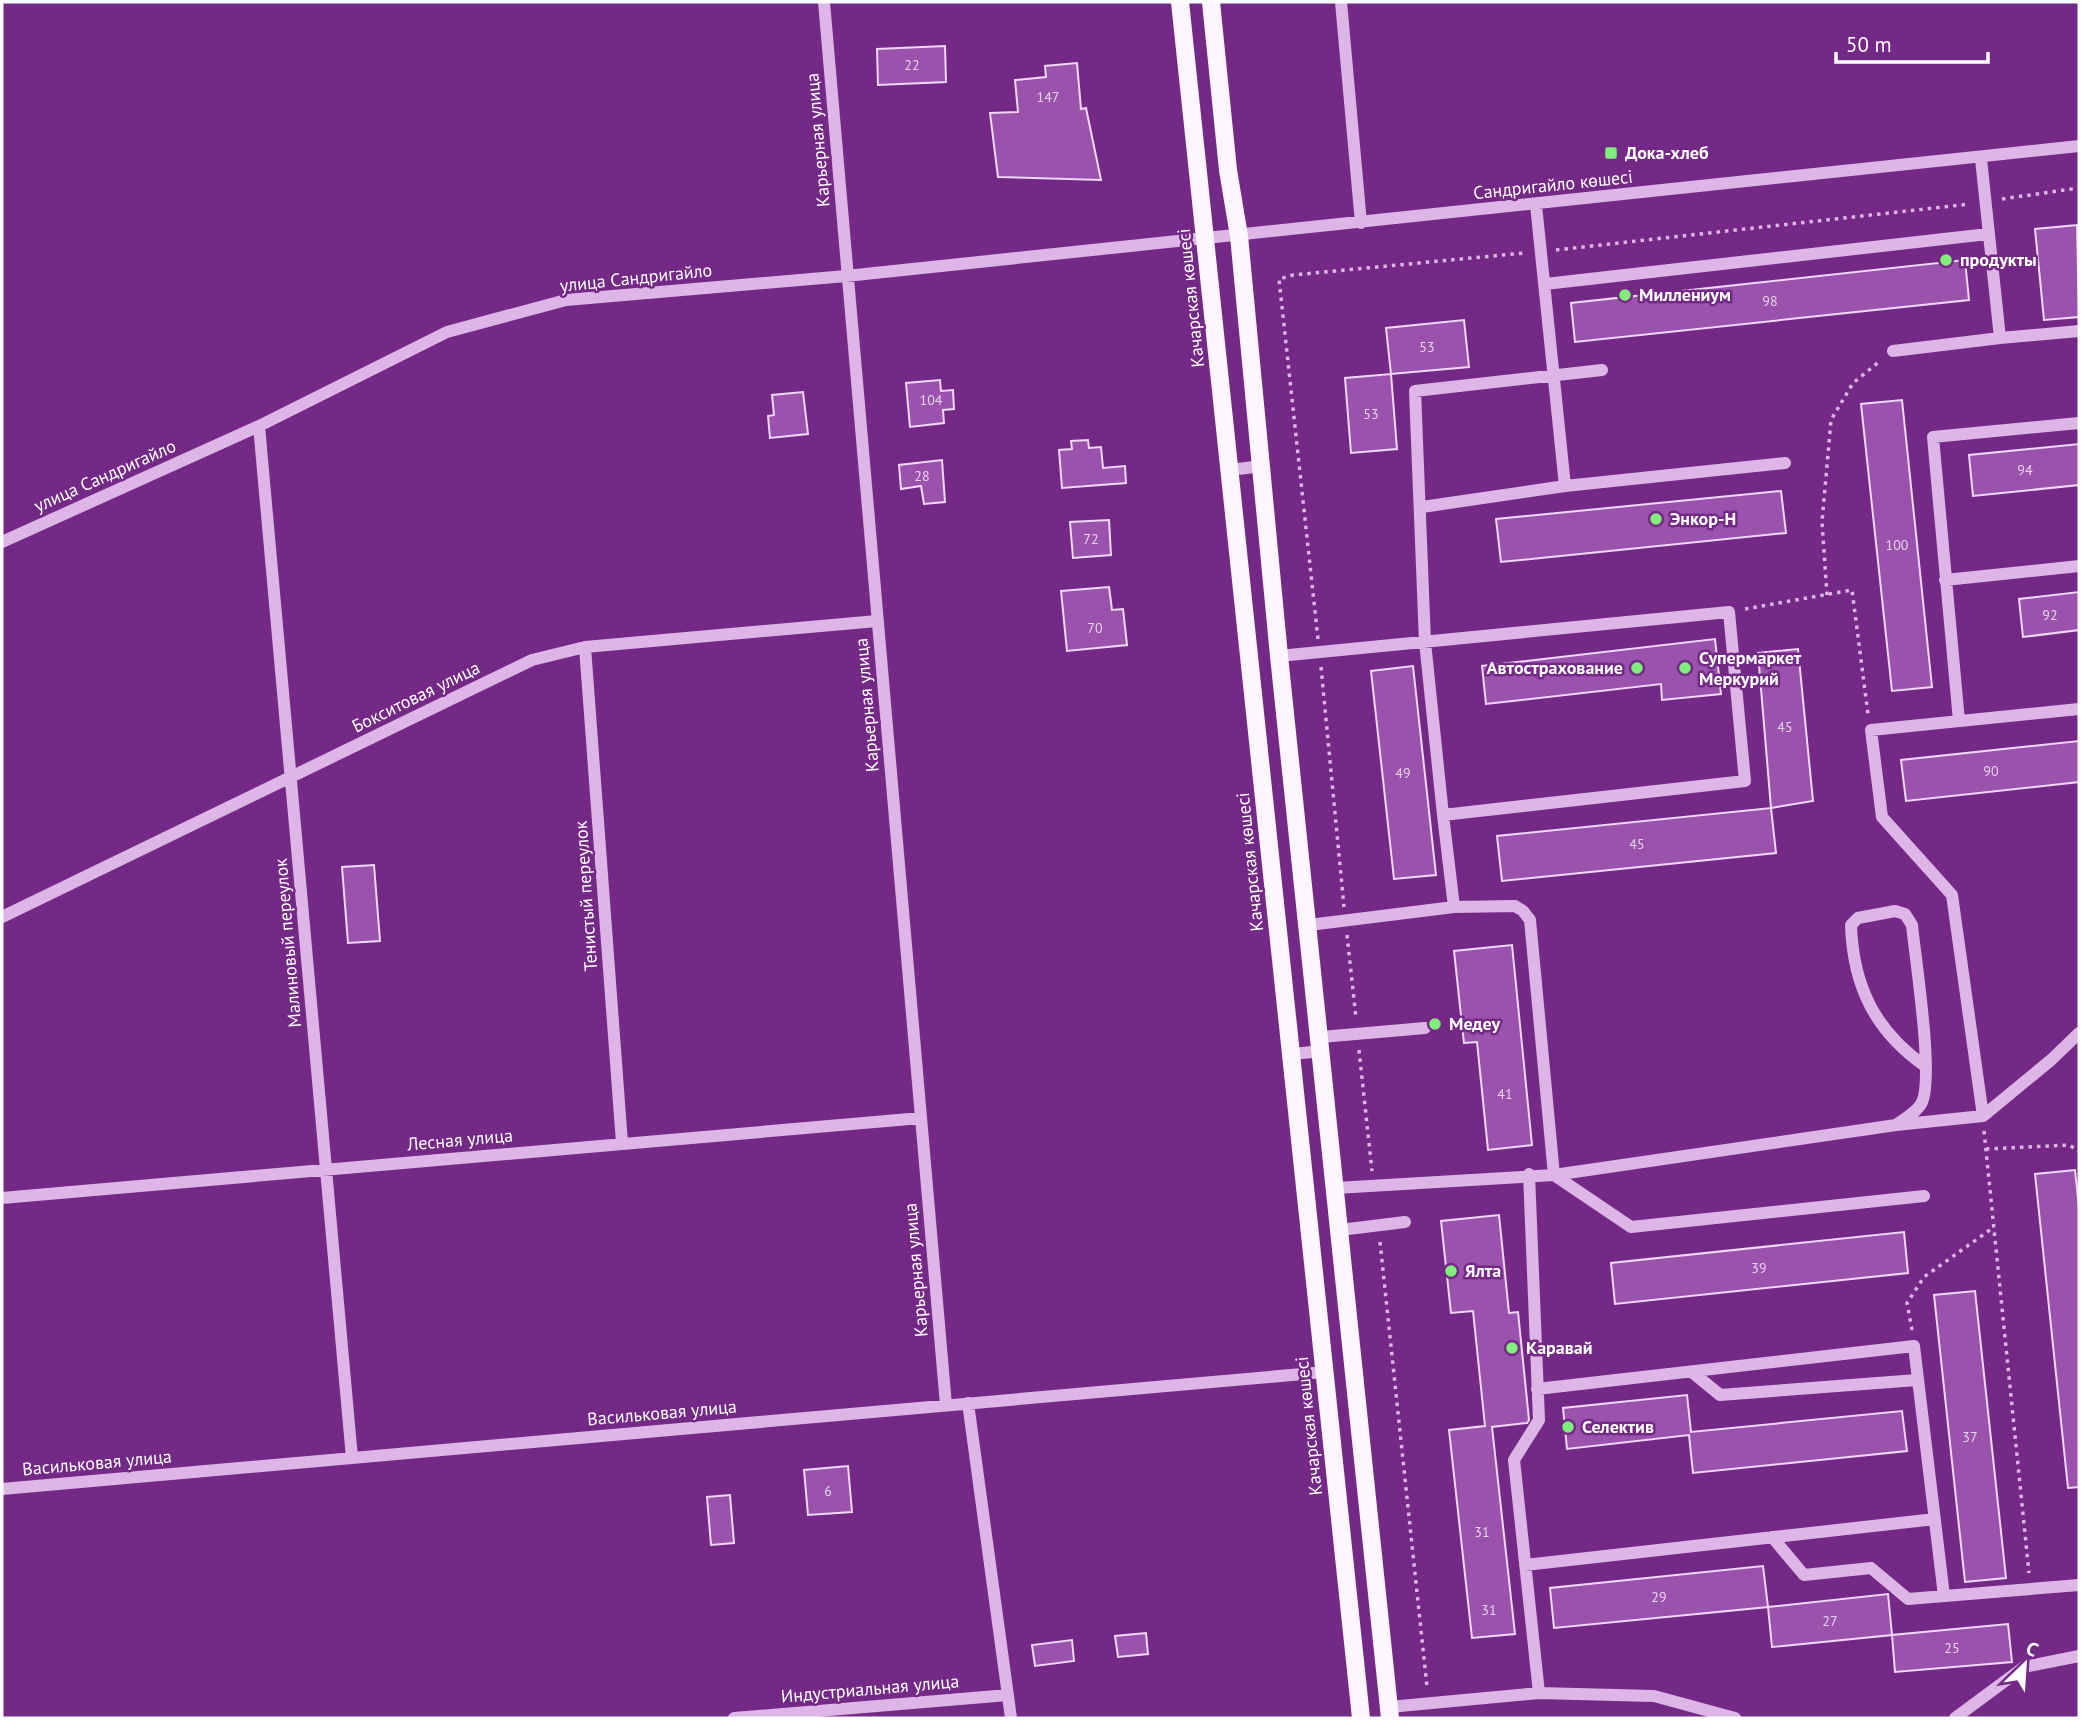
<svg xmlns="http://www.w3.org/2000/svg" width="2081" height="1720" viewBox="0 0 2081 1720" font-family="'PT Sans',sans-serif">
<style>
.building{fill:#9b52ad;stroke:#f0d8f6;stroke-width:2}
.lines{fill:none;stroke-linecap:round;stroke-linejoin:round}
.path{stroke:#ddb5e7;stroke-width:3.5;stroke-dasharray:3.5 5;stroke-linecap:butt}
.minor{stroke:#ddb5e7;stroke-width:12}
.major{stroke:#fdf6fe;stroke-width:18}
.poi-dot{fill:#81ee7c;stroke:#742986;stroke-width:2.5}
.labels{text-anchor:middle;stroke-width:5;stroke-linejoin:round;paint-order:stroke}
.number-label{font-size:14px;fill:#e6d4ea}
.street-label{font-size:18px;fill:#fff;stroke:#742986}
.poi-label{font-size:18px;font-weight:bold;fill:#fff;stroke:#742986;text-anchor:start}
</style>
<rect width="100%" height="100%" fill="#742986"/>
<path class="building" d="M945,46L946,82L878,85L877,49Z
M1077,63L1081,109L1086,108L1101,180L998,177L990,113L1018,112L1015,80L1046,77L1045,66Z
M2077,225L2079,317L2044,320L2035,229Z
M1965,260L1969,300L1575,342L1571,303Z
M1464,320L1469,367L1391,374L1386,328Z
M1391,374L1397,449L1351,453L1345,378Z
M940,380L941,391L953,390L954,409L943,410L944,423L910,427L906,383Z
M803,392L808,434L770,438L768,416L774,415L772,395Z
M1902,400L1932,687L1892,691L1861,404Z
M1088,440L1089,448L1101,447L1103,468L1125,466L1126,483L1062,488L1059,450L1072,449L1071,441Z
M2079,444V485L1973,496L1969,455Z
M942,460L945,502L924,504L921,486L901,489L899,465Z
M1781,491L1786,533L1501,562L1496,519Z
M1109,520L1111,555L1073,558L1070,522Z
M1109,587L1112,610L1123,609L1127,645L1067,651L1061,591Z
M2079,592V630L2023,637L2019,599Z
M1715,639L1721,694L1662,700L1661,684L1486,704L1482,666Z
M1798,649L1813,801L1771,808L1758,653Z
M1413,666L1436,875L1394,879L1371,671Z
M2079,741V782L1906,801L1901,760Z
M1771,808L1776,853L1502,881L1497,836Z
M374,865L380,941L348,943L342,867Z
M1512,945L1532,1145L1488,1150L1477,1042L1464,1043L1454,951Z
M2075,1170L2079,1208V1487L2068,1488L2035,1174Z
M1499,1215L1509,1313L1518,1312L1529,1420L1527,1423L1492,1427L1515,1634L1472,1638L1449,1430L1485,1426L1473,1311L1451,1313L1441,1221Z
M1904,1232L1908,1273L1615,1304L1611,1263Z
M1975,1291L2006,1578L1965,1582L1934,1295Z
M1687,1395L1691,1432L1902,1411L1907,1451L1693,1473L1689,1435L1567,1449L1563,1408Z
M848,1466L852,1512L808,1515L804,1470Z
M730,1495L734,1543L711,1545L707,1497Z
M1763,1566L1768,1607L1554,1628L1550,1588Z
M1888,1594L1892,1635L1772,1647L1768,1607Z
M2008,1624L2012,1662L1895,1672L1892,1635Z
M1146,1633L1148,1654L1118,1657L1115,1636Z
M1072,1640L1074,1661L1035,1666L1032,1645Z"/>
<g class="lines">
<path class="path" d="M2002,199L2079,188
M1556,250L1970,204
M1827,595L1822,522L1831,420L1853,383L1880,361
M1745,609L1852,590L1868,714
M1318,639L1279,279L1293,275L1524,253
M1321,667L1344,907
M1347,935L1356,1018
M1359,1050L1372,1171
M1984,1131L2029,1573
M1986,1149L2069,1145L2079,1151
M1380,1242L1427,1687
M1912,1330L1907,1303L1924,1277L1994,1227"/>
<path class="minor" d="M824,2L946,1405
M1341,2L1361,223
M1981,159L2000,338L2079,331
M1536,205L1565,486
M1545,284L1988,234
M1893,351L2000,338
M259,426L352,1458
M1230,470L1262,466
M1422,507L1565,486L1785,463
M2,542L259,426L447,332L566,300L846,276L2079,146
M1945,580L2079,566
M585,647L622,1143
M1279,656L1729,612L1745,781L1443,815L1454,907
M1959,721L1933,437L2079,423
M1443,815L1425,642L1415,391L1602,370
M2,917L532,660L585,647L877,621
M1309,925L1454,907L1515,906L1523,911L1530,920L1554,1175L1896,1125C1904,1119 1916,1113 1921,1104C1935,1082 1915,957 1912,925L1905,914L1895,911L1858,918L1851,925C1853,986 1875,1031 1925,1066
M1321,1037L1425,1028
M1292,1054L1322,1051
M1983,1116L2051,1060L2079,1033
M1896,1125L1983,1116L1952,895L1882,817L1871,730L2079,709
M1336,1188L1554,1175L1631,1227L1924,1196
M2,1198L921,1118
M1340,1230L1405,1222
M1692,1372L1720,1395L1917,1380
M1537,1389L1914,1346L1944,1596
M968,1403L1011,1718
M2,1489L1325,1372
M1772,1537L1804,1575L1871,1568L1908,1599L2079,1585
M1525,1565L1935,1519
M1539,1693L1654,1696L1735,1718
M1389,1707L1539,1693L1514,1460L1539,1420L1529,1174
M734,1718L1008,1695
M1955,1718L2024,1667L2079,1656"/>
<path class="major" d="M1180,2L1361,1718
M1211,2L1228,170L1239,236L1279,656L1390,1718"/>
</g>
<g class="poi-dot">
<rect x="1604" y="146" width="14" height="14" rx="3.5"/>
<circle cx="1946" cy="260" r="7"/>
<circle cx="1625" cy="295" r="7"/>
<circle cx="1656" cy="519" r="7"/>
<circle cx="1637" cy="668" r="7"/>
<circle cx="1685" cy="668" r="7"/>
<circle cx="1435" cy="1024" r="7"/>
<circle cx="1451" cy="1271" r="7"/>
<circle cx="1512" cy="1348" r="7"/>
<circle cx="1568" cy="1427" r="7"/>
</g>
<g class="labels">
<g class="number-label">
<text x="912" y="70">22</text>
<text x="1048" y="102">147</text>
<text x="1770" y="306">98</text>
<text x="1427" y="352">53</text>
<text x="931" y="405">104</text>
<text x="1371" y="419">53</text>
<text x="2025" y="475">94</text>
<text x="922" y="481">28</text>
<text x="1091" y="544">72</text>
<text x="1897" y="550">100</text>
<text x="2050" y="620">92</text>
<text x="1095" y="633">70</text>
<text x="1785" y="732">45</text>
<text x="1991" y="776">90</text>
<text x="1403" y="778">49</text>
<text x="1637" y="849">45</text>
<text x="1505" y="1099">41</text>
<text x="1759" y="1273">39</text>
<text x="1970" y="1442">37</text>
<text x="828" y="1496">6</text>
<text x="1482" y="1537">31</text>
<text x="1659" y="1602">29</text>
<text x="1489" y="1615">31</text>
<text x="1830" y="1626">27</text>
<text x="1952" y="1653">25</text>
</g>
<g class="street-label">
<text transform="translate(818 140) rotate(-95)" y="6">Карьерная улица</text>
<text transform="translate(1553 185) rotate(-6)" y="6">Сандригайло көшесі</text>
<text transform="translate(636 278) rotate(-6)" y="6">улица Сандригайло</text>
<text transform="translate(1191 298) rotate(-96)" y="6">Качарская көшесі</text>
<text transform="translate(105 476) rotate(-24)" y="6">улица Сандригайло</text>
<text transform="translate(416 697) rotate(-26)" y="6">Бокситовая улица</text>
<text transform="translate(867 705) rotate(-95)" y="6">Карьерная улица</text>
<text transform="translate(1250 862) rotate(-96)" y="6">Качарская көшесі</text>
<text transform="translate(586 896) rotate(-94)" y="6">Тенистый переулок</text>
<text transform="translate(288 943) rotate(-95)" y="6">Малиновый переулок</text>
<text transform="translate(460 1140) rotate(-5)" y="6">Лесная улица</text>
<text transform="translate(916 1270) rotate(-95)" y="6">Карьерная улица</text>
<text transform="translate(662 1413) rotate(-5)" y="6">Васильковая улица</text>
<text transform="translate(1309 1426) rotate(-96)" y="6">Качарская көшесі</text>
<text transform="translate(97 1463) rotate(-5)" y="6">Васильковая улица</text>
<text transform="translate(870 1689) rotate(-5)" y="6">Индустриальная улица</text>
</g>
<g class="poi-label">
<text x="1625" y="159">Дока-хлеб</text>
<text x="1960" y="266">продукты</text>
<text x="1639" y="301">Миллениум</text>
<text x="1670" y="525">Энкор-Н</text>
<text x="1699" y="664">Супермаркет<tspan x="1699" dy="21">Меркурий</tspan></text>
<text x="1623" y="674" text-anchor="end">Автострахование</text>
<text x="1449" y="1030">Медеу</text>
<text x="1465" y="1277">Ялта</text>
<text x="1526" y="1354">Каравай</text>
<text x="1582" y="1433">Селектив</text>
</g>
</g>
<rect width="2081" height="1720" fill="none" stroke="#ffffff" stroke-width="7"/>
<g transform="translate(2025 1664) rotate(25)" stroke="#742986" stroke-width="5" paint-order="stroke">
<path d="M0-5L12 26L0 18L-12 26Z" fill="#ffffff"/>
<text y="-10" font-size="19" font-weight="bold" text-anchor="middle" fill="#ffffff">С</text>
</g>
<path d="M1836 52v10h152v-10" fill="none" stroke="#ffffff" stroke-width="3.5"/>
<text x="1846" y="52" font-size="21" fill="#ffffff" stroke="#742986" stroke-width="5" paint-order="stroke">50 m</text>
</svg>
